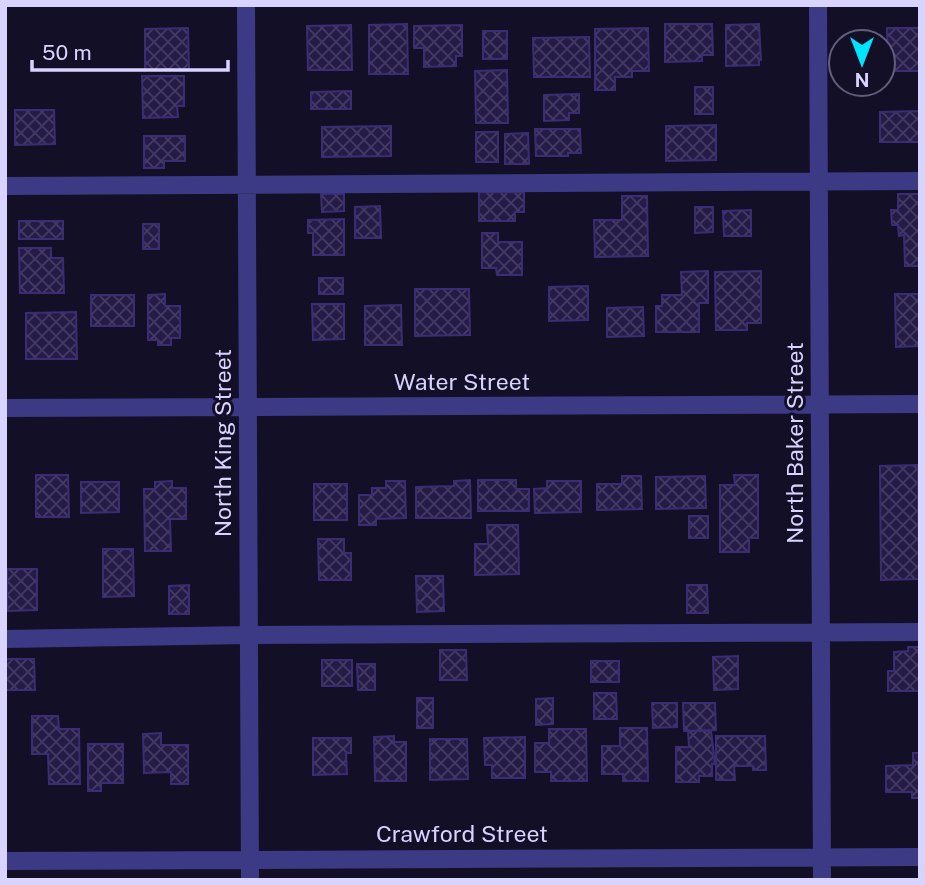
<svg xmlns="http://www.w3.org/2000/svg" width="925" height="885" viewBox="0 0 925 885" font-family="'Public Sans',sans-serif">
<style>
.building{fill:url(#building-cross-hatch);stroke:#3b2d73;stroke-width:2}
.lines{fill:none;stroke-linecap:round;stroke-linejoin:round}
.minor{stroke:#3d3a85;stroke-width:18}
.labels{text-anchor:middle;stroke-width:6;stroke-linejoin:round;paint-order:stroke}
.street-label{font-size:23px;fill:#d9d4ff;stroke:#130f26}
</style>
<defs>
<pattern id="building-cross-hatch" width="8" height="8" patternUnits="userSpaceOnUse" patternTransform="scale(1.75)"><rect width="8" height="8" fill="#241b47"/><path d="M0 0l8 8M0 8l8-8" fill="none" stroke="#433b63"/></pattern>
</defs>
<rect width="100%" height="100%" fill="#130f26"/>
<path class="building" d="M407,24L408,74H369V25Z
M665,24H712L713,55H702V61L665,62Z
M759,24L761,60H759V65L726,66V25Z
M351,25L352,70H308L307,26Z
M462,25V56H456V66L424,67V48H414V26Z
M188,28L189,70H145V29Z
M648,28L649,71H632V77H615V90H595V29Z
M887,28H920V71H888Z
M483,31H507V59H483Z
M589,37L590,77H534L533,38Z
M507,70L508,123H476L475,71Z
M142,76H184V106H177L178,117L143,118Z
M695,87H713V114H695Z
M351,91V109H311V92Z
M579,94V113H569V120L544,121V95Z
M15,110H54L55,144L15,145Z
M920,111V142H880V112Z
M716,125V160L666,161V126Z
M391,126V156L322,157V127Z
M535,129H580L581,153H568V156H536Z
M476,132H498V162H476Z
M528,133L529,164H505V134Z
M144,136H185V161H164V168H144Z
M479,192H524V212H515V221H479Z
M321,194H344V211L322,212Z
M898,194H920V266H905L904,235L899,236L898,225H892L891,210H898Z
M622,196H647L648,256L595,257L594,220H622Z
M380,206L381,238H355V207Z
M695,207H713V232L695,233Z
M751,210V236H724L723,211Z
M344,219V255H313V233H308V220Z
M19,221H63V239H19Z
M143,224H159V249H143Z
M482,233H498V242H522V275H497L496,268H482Z
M19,248H51V258H63L64,293H20Z
M708,271V303H699V332H656V306H662V295H682L681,272Z
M761,271V323H747V330H716L715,272Z
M319,278H343V294H319Z
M588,286V320L549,321V287Z
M415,289H469L470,335L415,336Z
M165,294V306H180V338H171V345H158V340H148V295Z
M895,294H920V346L896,347Z
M91,295H134V326H91Z
M312,304H344V339L313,340Z
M401,305L402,345H365V306Z
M643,307L644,336L607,337V308Z
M76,312L77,359H26V313Z
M918,465L919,579L881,580L880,466Z
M36,475H68L69,517H36Z
M734,475H758V538H749V552H720V485H735Z
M622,476H641L642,509L597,510V484H622Z
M705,476L706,508L656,509V477Z
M470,480L471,518H416V487L454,486V481Z
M478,480H516V489H529V511H478Z
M172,481V488H186V519H170L171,551H145L144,489H155V482Z
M386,481H405L406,518L376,519V525H359V495H372V488H386Z
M547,481H581V512L535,513L534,489L547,488Z
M81,482H119V512L81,513Z
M314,484H347V520H314Z
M689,516H708V538H689Z
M487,525H518L519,574L475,575V544H488Z
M318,539H344V553H351V580H319Z
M103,549H133L134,596L103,597Z
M7,569H37V610L7,611Z
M416,576H443L444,611L417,612Z
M189,585V614H169V586Z
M687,585H707L708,613H687Z
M908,647H920V691H888V671H894V652L908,651Z
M440,650H466L467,680H440Z
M738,656V689L714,690L713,657Z
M5,659H34L35,690H6Z
M322,660H352V686H322Z
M591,661H619V682H591Z
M357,664H375V690H358Z
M594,693H616L617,719H594Z
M417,698H433V728H417Z
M553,698V724L536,725V699Z
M652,703H677V727L653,728Z
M683,703H715L716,730L684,731Z
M32,716H58L59,729H79L80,784H49L48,754H32Z
M620,728H647L648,781H623V774H602V746H620Z
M549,729H586L587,781H551V772H535V743H549Z
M688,731H711L715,764H712V776H699V782H676V747H689Z
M161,733V745H188V784H171V772L144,773L143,734Z
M394,736V742H406V781H375L374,737Z
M716,736H765L766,770H753V766H734L735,780H716Z
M525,737V778H492V765H485L484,738Z
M313,738H351V753H346L347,774L313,775Z
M430,739H467L468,779L430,780Z
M88,744H123V783H101V791H88Z
M913,753H920V798H912V792H886V766L913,765Z"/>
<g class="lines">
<path class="minor" d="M246,5L250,880
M818,5L822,880
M5,186L920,181
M5,408L920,404
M5,639L249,635L920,632
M5,861L920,857"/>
</g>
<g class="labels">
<g class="street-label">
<text x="462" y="390">Water Street</text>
<text transform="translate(223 443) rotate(-90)" y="8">North King Street</text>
<text transform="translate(795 443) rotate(-90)" y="8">North Baker Street</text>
<text x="462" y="842">Crawford Street</text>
</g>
</g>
<rect width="925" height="885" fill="none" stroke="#d9d4ff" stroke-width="14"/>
<g transform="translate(862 63) rotate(180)"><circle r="33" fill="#130f26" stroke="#625e7d" stroke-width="2"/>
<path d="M0-5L12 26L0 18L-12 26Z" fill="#00e5ff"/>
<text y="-10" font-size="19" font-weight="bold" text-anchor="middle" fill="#d9d4ff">N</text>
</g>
<path d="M32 60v10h196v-10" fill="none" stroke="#d9d4ff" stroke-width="3.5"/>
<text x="42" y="60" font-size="21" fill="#d9d4ff" stroke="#130f26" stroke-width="5" paint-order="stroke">50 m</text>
</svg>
